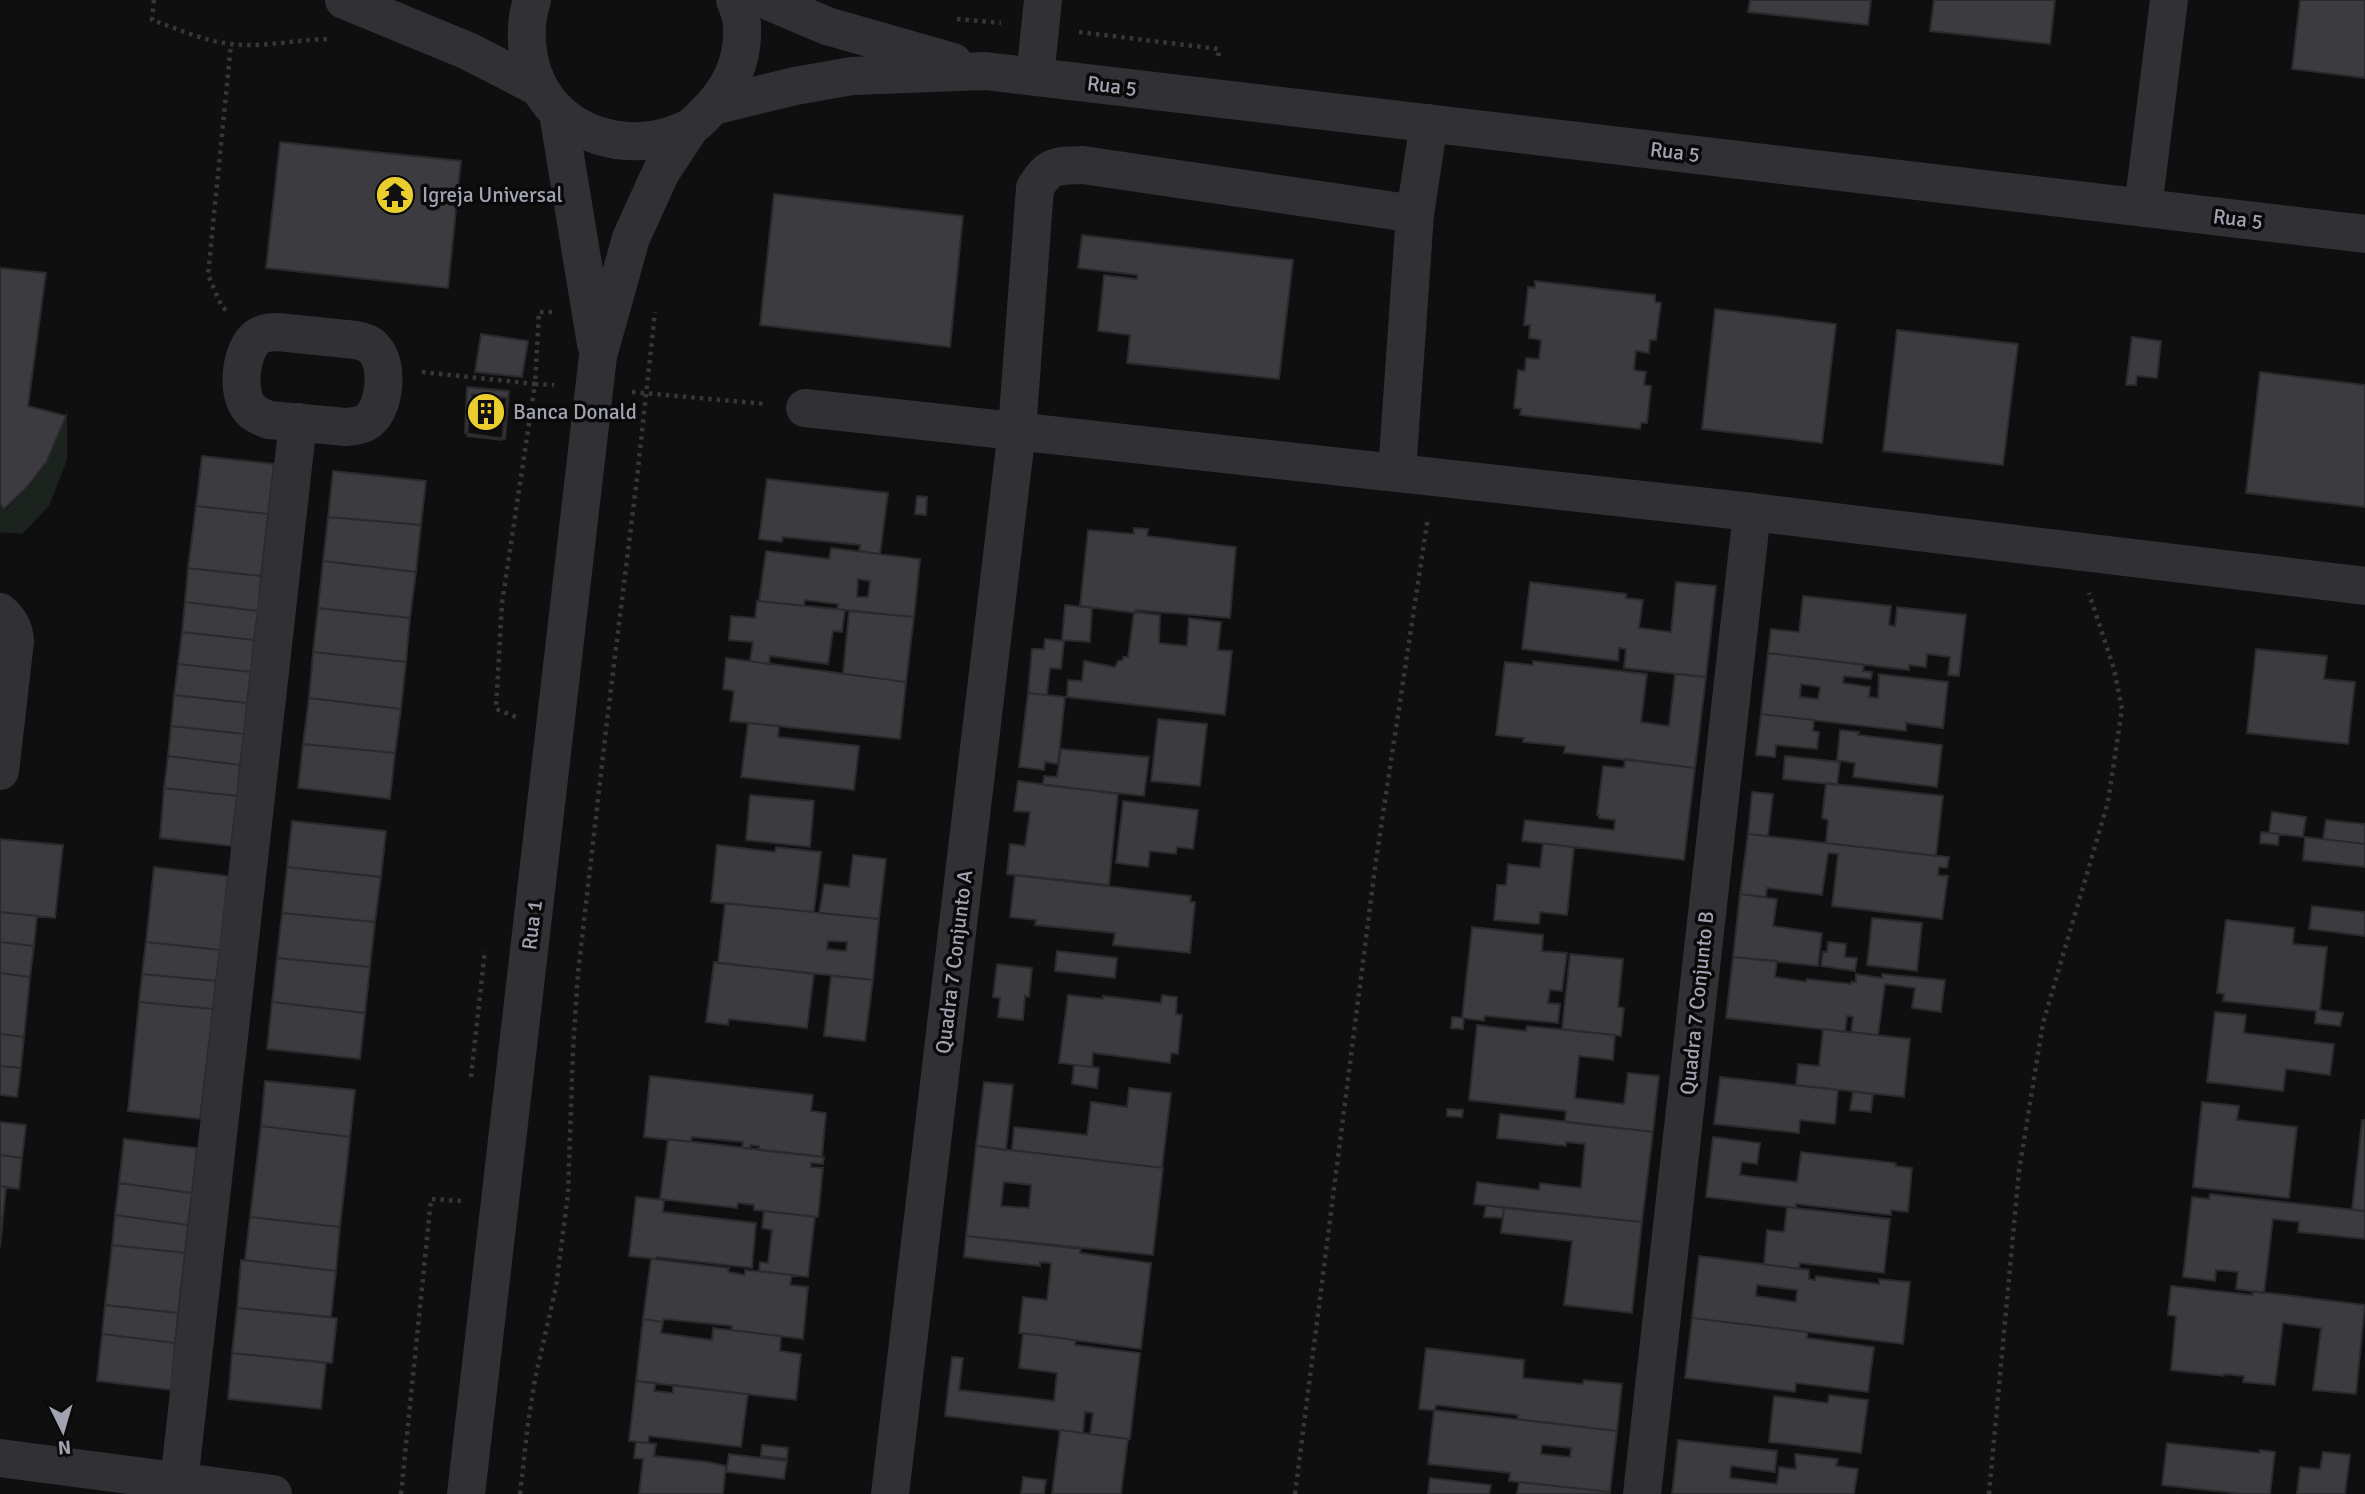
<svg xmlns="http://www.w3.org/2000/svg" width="2365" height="1494" viewBox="0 0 2365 1494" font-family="Signika,sans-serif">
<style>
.green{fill:#1c231e}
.building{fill:#3c3c40;stroke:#2a292c;stroke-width:2;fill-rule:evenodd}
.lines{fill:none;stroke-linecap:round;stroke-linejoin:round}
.path{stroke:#36373c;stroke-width:4.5;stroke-dasharray:3.5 5;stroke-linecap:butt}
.minor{stroke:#313035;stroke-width:38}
.labels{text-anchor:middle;stroke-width:7;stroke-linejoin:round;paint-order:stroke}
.street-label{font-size:21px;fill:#a1a3b1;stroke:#0a0a0b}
.poi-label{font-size:21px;fill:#a1a3b1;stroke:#0a0a0b;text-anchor:start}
</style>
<rect width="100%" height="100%" fill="#0f0f10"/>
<path class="green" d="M67,411V460L49,506L22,534L0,532V502L7,509L32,483L43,468L50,457Z"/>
<path class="building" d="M1750,0H1871L1868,25L1748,12Z
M1934,0H2055L2050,44L1930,31Z
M2300,0H2365V78L2292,69Z
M280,142L461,161L448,288L266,268Z
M774,194L963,216L950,347L760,325Z
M1082,235L1293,260L1279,379L1127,363L1130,335L1098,331L1104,275L1137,279V275L1078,268Z
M0,268L46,273L28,406L66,416L47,461L27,487L4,509L0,504Z
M1535,281L1655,295V302L1661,303L1656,340H1650L1649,353L1636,351L1634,370L1646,372L1644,385L1651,386L1647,423H1641L1640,429L1520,415L1521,409L1514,408L1518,370L1525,371L1526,358L1539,359L1541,340L1529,338L1530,325H1524L1528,287L1535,288Z
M1715,309L1836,324L1822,443L1702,429Z
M1897,330L2018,344L2003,465L1883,451Z
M481,334L528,341L522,377L475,372Z
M2132,337L2161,341L2157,378L2137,376L2136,385H2126Z
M2260,372L2365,385V507L2246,493Z
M467,387L509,391L505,439L465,433Z
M472,394L507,398L502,440L467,436Z
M202,456L274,464L268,514L196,506Z
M333,471L426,481L421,525L328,517Z
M767,479L888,493L880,554L859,551L860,545L783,537L782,542L759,539Z
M917,496L927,497L926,515L915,514Z
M196,506L268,514L261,576L188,568Z
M328,517L421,525L416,572L323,561Z
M1134,528L1148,529L1147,536L1236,547L1230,618L1136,610V613L1080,606L1088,530L1134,534Z
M831,548L920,559L914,617L845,610L837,609L838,604L805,600L804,606L759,601L766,551L829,559ZM858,579L870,581L868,597H857Z
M323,561L416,572L410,618L318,608Z
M188,568L261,576L258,611L185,602Z
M1530,582L1626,594V598L1643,600L1639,628L1671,632L1676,582L1716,586L1706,677L1624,668L1626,649L1619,648L1618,661L1522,649Z
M1803,596L1891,606L1889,625L1895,626L1897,607L1966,615L1959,676L1948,675L1950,657L1927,654L1926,667L1909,665V670L1768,653L1771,629L1799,632Z
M757,601L845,610L842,632L833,631L828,664L770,656L769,664L750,661L753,642L729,640L731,616L755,618Z
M185,602L258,611L254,640L182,632Z
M1065,605L1092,608L1090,642L1062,640Z
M318,608L410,618L406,662L313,652Z
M849,611L914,617L906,682L843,674Z
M1134,612L1160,615L1159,643L1187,646L1189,618L1221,622L1218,650L1232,651L1225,715L1067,697L1068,680L1082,681L1084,661L1115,667L1118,661L1123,660V657H1128Z
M182,632L254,640L251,672L178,664Z
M1045,639L1064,641L1061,669L1050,668L1047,695L1028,693L1032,649H1044Z
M2256,649L2327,656L2324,679L2355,682L2348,744L2247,733Z
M313,652L406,662L401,709L309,698Z
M1768,653L1864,665L1863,671L1872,672L1871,679L1844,676L1843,683L1870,687L1869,697L1878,698L1879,674L1948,682L1943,728L1906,723V731L1761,714ZM1801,684L1820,687L1818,699L1800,697Z
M726,658L906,682L900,739L730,721L734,691L723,689Z
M1533,661L1647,674L1641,722L1669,726L1675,674L1706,677L1695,768L1566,753H1564L1565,746L1523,742L1524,738L1496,735L1505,662L1533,665Z
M178,664L251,672L247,703L174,695Z
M1028,693L1065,697L1058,764L1045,762L1044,770L1019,767Z
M174,695L247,703L244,734L171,726Z
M309,698L401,709L395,753L303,744Z
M1761,714L1814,720L1813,731L1819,732L1817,749L1776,745L1775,757L1756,755Z
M1158,719L1207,724L1200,786L1151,781Z
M748,723L779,726L778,737L859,746L854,790L741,777Z
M171,726L244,734L240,765L168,756Z
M1840,730L1859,732L1858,735L1942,745L1937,787L1853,777L1855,763L1837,760Z
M303,744L395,753L390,799L298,788Z
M1061,749L1149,757L1144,796L1043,785L1044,776L1057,777Z
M168,756L240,765L237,796L164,788Z
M1785,756L1840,762L1837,785L1783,779Z
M1625,759L1695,768L1684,860L1522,841L1525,820L1614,830L1615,820L1599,818V815H1597L1603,766L1624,768Z
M1018,781L1118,794L1109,885L1007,874L1010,844L1025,846L1030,812L1014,811Z
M1826,783L1943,796L1936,856L1826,843L1828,820L1822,818Z
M164,788L237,796L231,846L160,838Z
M1752,792L1773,794L1768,836L1748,834Z
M750,795L814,801L810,847L746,840Z
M1123,801L1198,810L1193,849L1177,847L1176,854L1150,851L1148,867L1116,863Z
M2272,812L2306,817L2303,837L2269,833Z
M2326,820L2365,824V844L2323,839Z
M292,821L386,831L381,877L287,867Z
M2261,832L2279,834L2278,845L2260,843Z
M1748,834L1949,857L1947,868L1939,867L1938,875L1948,876L1942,919L1832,906L1838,854L1828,853L1822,895L1767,888L1766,897L1740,894Z
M2305,837L2365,844V867L2303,860Z
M0,839L63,845L55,918L0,912Z
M1543,843L1574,847L1567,915L1540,912L1539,924L1494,920L1497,885H1506L1508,864L1540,868Z
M717,845L775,852L776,847L821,852L814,912L711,902Z
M853,855L886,859L879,919L819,913L824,884L849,887Z
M154,867L228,876L220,950L146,942Z
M287,867L381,877L375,922L282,913Z
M1015,875L1191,896L1190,902H1195L1190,953L1113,945L1115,933L1035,925L1036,920L1010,917Z
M1740,894L1777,899L1773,926L1822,933L1818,966L1733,957Z
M725,903L879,919L873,980L718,963ZM828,941L847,942L846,951L827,949Z
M2312,906L2365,912V936L2309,929Z
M0,912L37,916L34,946L0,942Z
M282,913L375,922L370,967L277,958Z
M1872,918L1922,923L1917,971L1867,965Z
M2226,920L2294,928L2293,944L2327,947L2320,1010L2343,1013L2340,1026L2315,1023L2316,1011L2223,1001L2224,994L2217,993Z
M1472,927L1543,935L1542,951L1567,953L1562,991L1550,990L1548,1003L1560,1004L1558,1023L1485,1016L1484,1021L1462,1018Z
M0,942L34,946L30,977L0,973Z
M146,942L220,950L216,981L142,974Z
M1828,942L1846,944L1845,957L1857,958L1855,971L1821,966L1823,952H1827Z
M1057,951L1117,958L1115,978L1055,971Z
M1570,954L1623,959L1618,1007L1624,1008L1621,1036L1562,1029Z
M1733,957L1777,961L1775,977L1806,982L1807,979L1851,984V982H1856V974L1882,978V974L1945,980L1941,1012L1912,1008L1915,988L1885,984L1878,1035L1851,1032L1853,1017L1847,1016L1845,1032L1726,1018Z
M277,958L370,967L365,1013L272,1002Z
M714,962L814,974L807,1028L729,1019L728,1025L706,1022Z
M997,964L1032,968L1029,997L1025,996L1023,1020L998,1017L1000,998L993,997Z
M0,973L30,977L24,1037L0,1034Z
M142,974L216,981L213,1009L139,1002Z
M831,976L873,980L865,1041L824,1036Z
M1068,995L1103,999V996L1161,1003L1162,995L1177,997L1176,1014L1182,1015L1178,1054L1171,1053L1170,1063L1093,1053L1092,1067L1059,1063Z
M139,1002L213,1009L200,1119L128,1111Z
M272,1002L365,1013L360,1059L267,1049Z
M2215,1012L2246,1015L2244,1033L2334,1044L2330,1075L2286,1069L2283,1091L2207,1082Z
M1452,1017L1464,1018L1463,1029L1451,1028Z
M1477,1025L1526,1031L1527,1026L1615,1035L1613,1060L1579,1056L1575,1098L1624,1104L1628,1073L1659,1076L1653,1132L1565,1122L1566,1111L1469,1100Z
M1823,1029L1910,1039L1904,1097L1796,1085L1798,1064L1819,1066Z
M0,1034L24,1037L21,1068L0,1066Z
M1074,1065L1099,1068L1097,1088L1072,1084Z
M0,1066L21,1068L17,1097L0,1095Z
M650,1076L813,1095L811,1111L826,1113L822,1157L758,1150L759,1146L751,1145L750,1149L742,1148L743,1142L692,1137L691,1142L644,1137Z
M1720,1077L1838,1090L1835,1124L1800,1120L1799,1133L1714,1124Z
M265,1081L355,1090L350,1137L261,1126Z
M984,1082L1013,1085L1006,1150L976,1146Z
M1129,1088L1171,1093L1162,1168L1012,1150L1014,1127L1087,1135L1091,1102L1127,1107Z
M1853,1092L1873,1094L1871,1112L1850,1110Z
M2202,1102L2239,1106L2237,1120L2297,1127L2289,1198L2193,1187Z
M1447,1109L1463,1110L1462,1117L1447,1116Z
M1500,1114L1653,1132L1642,1222L1474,1204L1477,1182L1539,1190L1540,1183L1581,1188L1585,1144L1566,1142V1146L1497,1138Z
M2362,1120H2365V1211L2352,1210Z
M0,1122L26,1125L22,1158L0,1155Z
M261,1126L350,1137L340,1227L250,1217Z
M1713,1137L1760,1143L1757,1164L1742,1162L1740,1175L1797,1182L1801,1152L1896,1163L1895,1166L1912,1168L1908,1212L1891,1210V1215L1796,1204V1208L1706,1197Z
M124,1139L197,1148L192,1193L119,1183Z
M668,1139L824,1157L823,1164L811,1163V1167L823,1168L818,1217L754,1210V1205L738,1203L737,1208L660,1199Z
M976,1146L1163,1168L1153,1255L966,1236ZM1004,1182L1031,1185L1029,1208L1001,1206Z
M0,1155L22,1158L19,1189L0,1186Z
M119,1183L192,1193L188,1225L115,1215Z
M0,1186L6,1187L3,1217H0Z
M2210,1194L2365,1211V1239L2298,1232L2299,1222L2273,1219L2264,1293L2236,1289L2238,1272L2216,1270L2215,1281L2183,1277L2192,1197L2209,1199Z
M636,1197L664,1200L663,1212L756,1223L752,1268L657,1257L656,1259L629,1256Z
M1486,1205L1504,1208L1503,1218L1484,1217Z
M1787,1207L1890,1219L1884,1273L1800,1263L1799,1269L1764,1264L1767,1230L1784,1232Z
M1504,1208L1642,1222L1632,1313L1564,1305L1572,1241L1501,1233Z
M764,1211L815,1217L808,1277L759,1271L760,1262L768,1263L772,1230L762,1228Z
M115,1215L188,1225L185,1253L112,1245Z
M0,1217H3L0,1247Z
M250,1217L340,1227L336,1271L245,1260Z
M966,1236L1081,1249L1080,1253L1151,1263L1141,1349L1019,1333L1023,1297L1047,1300L1051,1263L1040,1262V1266L964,1257Z
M112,1245L185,1253L178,1313L105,1305Z
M1699,1256L1809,1270V1279L1815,1280L1816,1276L1879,1284V1279L1910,1282L1903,1344L1692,1318ZM1757,1285L1797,1290L1796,1302L1756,1296Z
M651,1259L729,1268L728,1272L745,1275V1270L792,1275L790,1285L808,1287L803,1339L731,1330L732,1326L664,1319L663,1322L643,1319Z
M241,1260L336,1271L331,1317L237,1308Z
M2171,1286L2252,1295L2253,1291L2365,1305L2356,1394L2313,1390L2321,1328L2283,1323L2275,1385L2243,1382L2244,1376L2224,1374V1376L2171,1370L2176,1316L2168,1315Z
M105,1305L178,1313L175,1343L102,1334Z
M237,1308L337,1318L332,1363L232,1353Z
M1692,1318L1808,1332L1807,1338L1874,1347L1868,1392L1796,1383L1795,1392L1685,1378Z
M643,1319L663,1322L661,1333L712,1340L713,1328L781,1336L780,1351L801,1354L796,1400L636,1381Z
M1023,1333L1076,1340L1075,1345L1140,1353L1130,1439L1090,1434L1093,1413L1085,1412L1083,1433L945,1416L952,1357L963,1358L959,1390L1054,1401L1057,1373L1019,1368Z
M102,1334L175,1343L171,1390L97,1381Z
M1426,1348L1524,1360L1523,1378L1583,1384L1584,1380L1622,1384L1617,1431L1517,1419L1518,1415L1436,1405L1435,1411L1419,1409Z
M232,1353L326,1363L321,1409L228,1399Z
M636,1381L656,1383L654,1391L673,1393V1385L748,1394L741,1447L649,1436L648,1443L629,1441Z
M1829,1395L1868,1400L1861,1453L1769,1442L1774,1396L1828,1403Z
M1434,1410L1617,1431L1610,1492L1509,1481L1510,1473L1428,1464ZM1542,1445L1571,1448L1570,1457L1541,1454Z
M1060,1430L1128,1439L1121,1494H1052Z
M1678,1440L1777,1451L1775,1472L1731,1466L1730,1478L1777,1484L1779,1467L1796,1469L1795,1454L1838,1459L1836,1466L1858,1469L1854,1494H1672Z
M636,1442L656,1444L654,1456L709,1462L726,1466L723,1494H639L643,1459L634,1458Z
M2167,1443L2260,1453V1450L2275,1452L2270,1494H2241L2162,1485Z
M762,1445L788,1448L787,1459L761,1456Z
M2323,1452L2350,1455L2345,1494H2297L2300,1467L2320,1469Z
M729,1454L787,1461L784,1479L726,1472Z
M1023,1477L1046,1480L1044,1494H1021Z
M1430,1478L1491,1485L1489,1494H1428Z
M1519,1482L1610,1492V1494H1517Z"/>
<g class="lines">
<path class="path" d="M154,0L152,20C178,29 204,41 231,44C264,48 298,39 331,39
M957,19L1001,23
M1079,32L1219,49L1218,60
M226,310L222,307L208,275L231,44
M552,312H539L535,384L554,385
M422,372L535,384L502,603L496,709L516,717
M632,392L766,404
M471,1077L485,950
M401,1494L431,1199L462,1201
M520,1494L528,1423L535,1379L556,1287L568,1194L573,1050L578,973L607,721L637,478L655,312
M1295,1494L1376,860L1428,517
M1989,1494L2019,1171L2043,1023L2108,802L2122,709L2114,669L2089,593"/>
<path class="minor" d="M344,0L468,51L538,87
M532,0C524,25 525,48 533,73C555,136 630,157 687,129C694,126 699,120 704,115C729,92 744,61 742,26C742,17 738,8 735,0
M766,0L827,26L953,62
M1035,77L1043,0
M713,106L795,86L852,76L985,71L2365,234
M558,113L596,344
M2143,208L2169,0
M278,332L356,340C364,342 370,343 375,350C389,365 385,409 368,421C361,426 354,426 346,427L269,420C262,417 255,415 250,409C236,394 240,350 257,337C263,333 270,332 278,332Z
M805,408L1752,512L2365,586
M1397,472L1415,214L1429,123
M0,612C10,621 14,628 15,641L0,771
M0,1458L273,1494
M179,1482L298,422
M466,1494L598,356L631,238L661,172L690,128
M890,1494L1017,430L1035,188C1049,164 1056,166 1083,165L1415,214
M1642,1494L1752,512"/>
</g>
<defs>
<g id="temple-disc" transform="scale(2.0125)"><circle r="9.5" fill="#eace2e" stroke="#0a0a0b"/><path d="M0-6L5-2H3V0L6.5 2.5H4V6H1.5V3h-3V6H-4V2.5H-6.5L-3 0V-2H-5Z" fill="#111"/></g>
<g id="building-disc" transform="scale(2.0125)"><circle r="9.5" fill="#eace2e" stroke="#0a0a0b"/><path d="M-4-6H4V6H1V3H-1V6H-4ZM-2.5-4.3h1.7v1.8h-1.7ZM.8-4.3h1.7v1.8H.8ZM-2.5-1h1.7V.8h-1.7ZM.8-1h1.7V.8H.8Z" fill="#111"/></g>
</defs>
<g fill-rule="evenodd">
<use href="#temple-disc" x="395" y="195"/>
<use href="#building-disc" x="486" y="412"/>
</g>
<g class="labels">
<g class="street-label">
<text transform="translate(1112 86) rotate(7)" y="7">Rua 5</text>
<text transform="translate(1675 152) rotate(7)" y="7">Rua 5</text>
<text transform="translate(2238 219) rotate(7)" y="7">Rua 5</text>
<text transform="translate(532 925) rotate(-83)" y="7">Rua 1</text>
<text transform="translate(954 962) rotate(-83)" y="7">Quadra 7 Conjunto A</text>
<text transform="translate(1697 1003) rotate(-84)" y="7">Quadra 7 Conjunto B</text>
</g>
<g class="poi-label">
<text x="422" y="202">Igreja Universal</text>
<text x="513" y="419">Banca Donald</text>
</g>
</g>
<g transform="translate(63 1431) rotate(175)" stroke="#0a0a0b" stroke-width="5" paint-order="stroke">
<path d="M0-5L12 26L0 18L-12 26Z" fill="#a1a3b1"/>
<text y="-10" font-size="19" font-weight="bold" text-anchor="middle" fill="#a1a3b1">N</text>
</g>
</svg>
